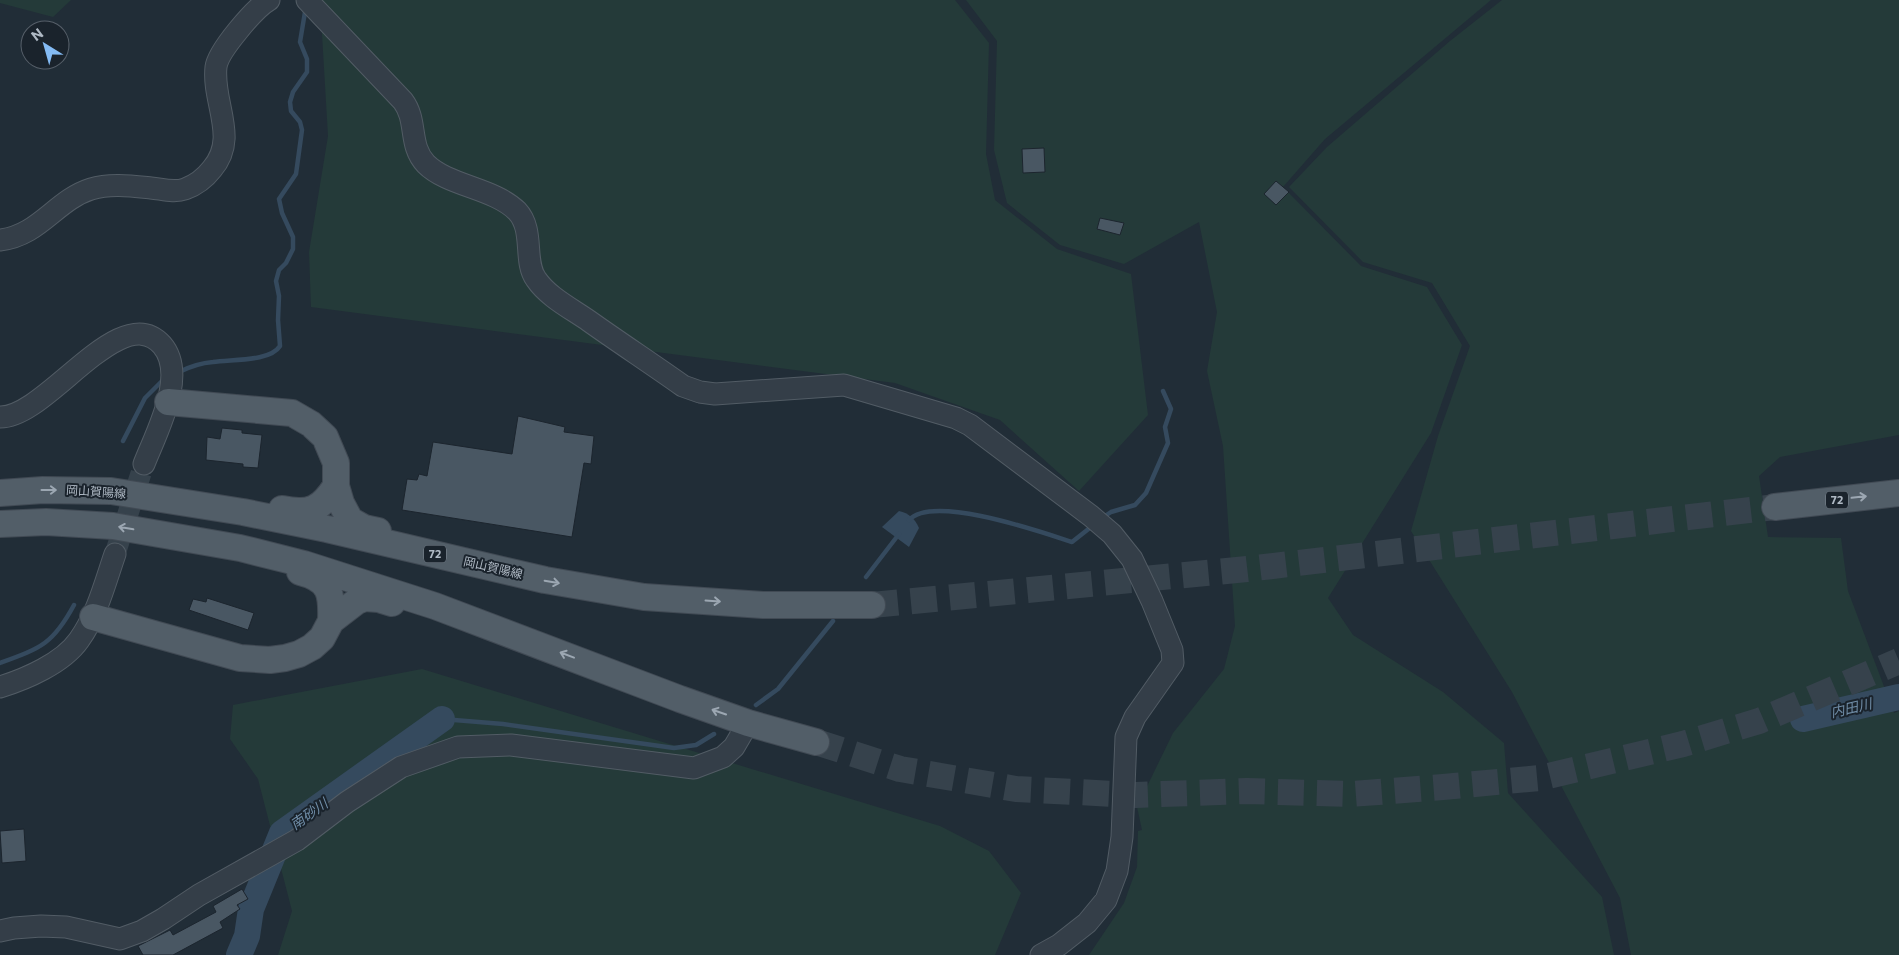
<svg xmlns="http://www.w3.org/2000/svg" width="1899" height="955" viewBox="0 0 1899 955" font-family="Commissioner,'Noto Sans JP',sans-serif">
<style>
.green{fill:#243a39}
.water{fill:#354a5e}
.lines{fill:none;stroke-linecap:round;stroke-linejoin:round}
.stream{stroke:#354a5e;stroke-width:4.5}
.river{stroke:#354a5e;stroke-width:26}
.building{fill:#495763;stroke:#1c252e}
.minor-tunnel{stroke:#36424c;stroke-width:21;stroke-dasharray:21 11;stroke-linecap:butt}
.major-tunnel{stroke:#36424c;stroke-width:26;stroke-dasharray:26 13;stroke-linecap:butt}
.minor-casing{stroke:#525c65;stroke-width:23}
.major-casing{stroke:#414a54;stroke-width:28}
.minor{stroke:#343e48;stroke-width:21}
.major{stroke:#525e68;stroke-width:26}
.oneway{stroke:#9ca7b2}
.labels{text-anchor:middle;stroke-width:4;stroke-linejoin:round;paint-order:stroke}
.shield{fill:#1a232c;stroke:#828c96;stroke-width:1}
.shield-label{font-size:11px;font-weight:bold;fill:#afb9c4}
.street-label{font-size:12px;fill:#afb9c4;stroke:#1a232c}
.water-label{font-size:14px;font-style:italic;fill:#708da7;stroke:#1a232c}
</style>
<rect width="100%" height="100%" fill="#212d37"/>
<path class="green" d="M0,0H71L53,17L0,3Z
M320,0H955L989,43L986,154L995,200L1057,249L1131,274L1148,415L1079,491L1000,420L895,383L311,307L309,252L328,136Z
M966,0H1491L1325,139L1283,187L1361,266L1427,287L1462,345L1431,433L1328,598L1353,635L1443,692L1504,743L1508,793L1602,897L1614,955H1089L1124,903L1137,867L1138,831L1142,830L1137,807L1173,733L1224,669L1235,626L1223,446L1207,371L1217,312L1199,222L1124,264L1060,245L1007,203L994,150L997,41Z
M1502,0H1899V435L1780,457L1759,476L1768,537L1841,538L1848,591L1894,713L1899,711V955H1631L1620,898L1512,692L1411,531L1438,436L1470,346L1432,283L1363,262L1289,187L1327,147L1450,41Z
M422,669L940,826L989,851L1021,893L995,955H278L292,911L258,779L230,739L233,705Z"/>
<path class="water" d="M899,511C909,513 915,519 919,528L909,547L882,527Z"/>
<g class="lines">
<path class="stream" d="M179,372C189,367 201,363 213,362C231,359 270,362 280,346L278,320L279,296L276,281L279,270L286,263L293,249V237L282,213L279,199L296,174L302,130L300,122L291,111L290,102L293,92L307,72V59L300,42L305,12
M123,441L145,398L165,378
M1105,516L1111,512L1135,505L1146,493L1168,443L1165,427L1171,409L1163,391
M909,520C933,494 1041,532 1072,542L1091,527
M866,577L899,534
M0,663C41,648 53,644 74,605
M756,705L778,689L833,621
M442,719L503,724L674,748L696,745L714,734"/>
<path class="river" d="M1803,719L1899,697
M239,955L247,936L251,909L282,833L442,719"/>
</g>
<path class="building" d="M1044,148L1045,172L1023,173L1022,149Z
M1276,181L1289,192L1276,205L1264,194Z
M1100,218L1124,223L1120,235L1097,229Z
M518,416L565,427L564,432L594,436L591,464L584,463L572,537L402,510L407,479L417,480L419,474L427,476L433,442L512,454Z
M222,428L242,430V433L262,435L258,468L243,467V464L206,460L207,437L220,439Z
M207,598L254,613L248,630L189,610L193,599L206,602Z
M24,829L26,861L2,863L0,831Z
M242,889L248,899L237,905L240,909L220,922L223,928L173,955H143L138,946L170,930L173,935L216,912L213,906Z"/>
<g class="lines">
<path class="minor-tunnel" d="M115,554L144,464"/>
<path class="major-tunnel" d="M872,605L1247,569L1775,507
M816,742L900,769L1016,789L1136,795L1247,791L1351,794L1443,787L1540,778L1683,744L1759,721L1899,661"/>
<g class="minor-casing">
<path id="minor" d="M307,0L403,101C418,121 408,145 426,164C448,186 494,188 517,211C535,230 523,261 536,279C548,297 572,309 589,321C620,343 652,364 683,386L700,392L715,394L844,385L956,418L970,425L1091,516L1112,534L1132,559L1152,601L1172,650L1173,663L1135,717L1126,737L1122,837L1117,871L1106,900L1087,923L1059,945L1041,955
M0,240C39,236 56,200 91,189C110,183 132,186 151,188C162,189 174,193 185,189C196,185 205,178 212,169C239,138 212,103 216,67C218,51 255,8 269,0
M0,417C47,418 120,298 162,345C188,375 156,433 144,464
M0,687C26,679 63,663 79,640C97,615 105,583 115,554
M0,931L14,928L41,926L66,927L120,939L142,931L163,919L199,895L297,840L347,802L401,767L458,747L511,745L694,768L723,757L734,747L748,723"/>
</g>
<g class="major-casing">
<path id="major" d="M168,402L292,413L311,424L325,437L336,463V486L341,503L350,520L364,528L378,531
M0,493L43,490L111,491L243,512L327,529L545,580L644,597L763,605H872
M1775,507L1899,493
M282,509C310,515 321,509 336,486
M0,524L46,522L113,526L240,548L304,564L435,606L680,699L748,723L816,742
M300,572C331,580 332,594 331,621
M93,617L240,658L270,660L285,658L299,654L312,647L322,638L331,621L357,601L365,598L379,599L392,603"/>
</g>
<use href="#minor" class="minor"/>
<use href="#major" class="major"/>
</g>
<defs><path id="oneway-shaft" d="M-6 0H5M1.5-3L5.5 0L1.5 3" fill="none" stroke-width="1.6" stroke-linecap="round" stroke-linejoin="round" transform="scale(1.25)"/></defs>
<g class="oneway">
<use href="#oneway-shaft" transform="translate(49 490)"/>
<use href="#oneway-shaft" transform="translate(1859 497) rotate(-6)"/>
<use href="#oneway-shaft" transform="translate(126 528) rotate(-170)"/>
<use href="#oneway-shaft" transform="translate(552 582) rotate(10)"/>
<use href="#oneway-shaft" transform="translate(713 601) rotate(4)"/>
<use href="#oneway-shaft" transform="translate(567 655) rotate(-159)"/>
<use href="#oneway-shaft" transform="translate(719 712) rotate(-161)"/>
</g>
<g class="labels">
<g class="shield">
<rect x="1826" y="491.5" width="22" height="17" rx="4"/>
<rect x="424" y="545.5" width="22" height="17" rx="4"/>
</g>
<g class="shield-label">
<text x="1837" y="504">72</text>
<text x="435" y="558">72</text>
</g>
<g class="street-label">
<text transform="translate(96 492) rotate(4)" y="4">岡山賀陽線</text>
<text transform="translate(493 568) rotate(13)" y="4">岡山賀陽線</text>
</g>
<g class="water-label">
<text transform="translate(1851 708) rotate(-13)" y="5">内田川</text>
<text transform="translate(309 814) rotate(-35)" y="5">南砂川</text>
</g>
</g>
<g transform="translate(45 45) rotate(323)"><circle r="24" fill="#1a232c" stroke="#565f69"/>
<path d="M0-4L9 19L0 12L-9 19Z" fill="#84bbf4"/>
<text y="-8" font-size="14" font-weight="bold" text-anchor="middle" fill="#afb9c4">N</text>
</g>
</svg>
